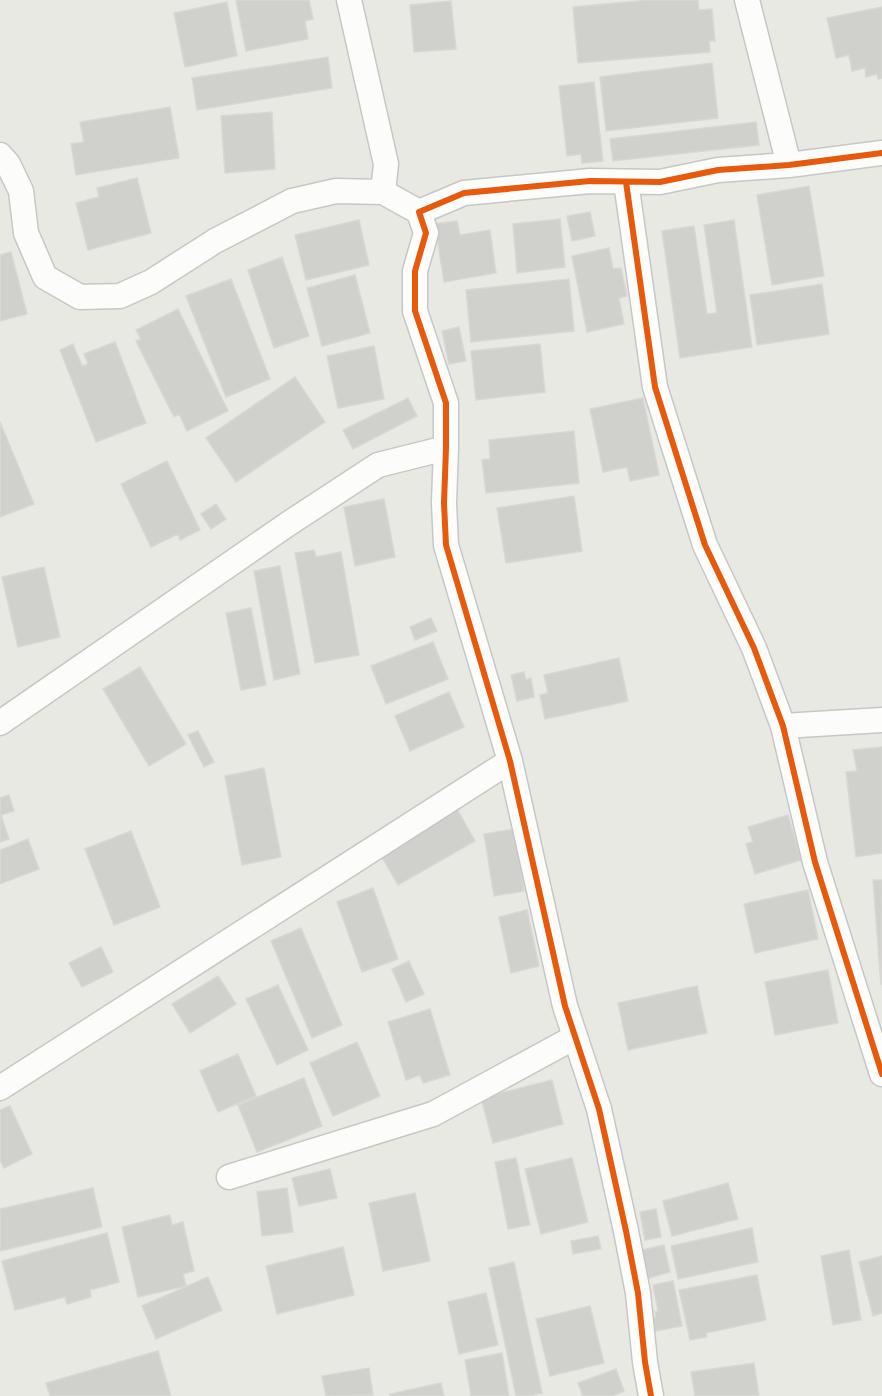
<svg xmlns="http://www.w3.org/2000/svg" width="882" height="1396" viewBox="0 0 882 1396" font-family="'Fira Sans Condensed',sans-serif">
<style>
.building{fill:#d0d0cd;stroke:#d8d7d3;stroke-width:1.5}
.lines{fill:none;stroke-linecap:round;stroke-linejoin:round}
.minor-casing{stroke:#c6c7c6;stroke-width:27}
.minor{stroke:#fcfcfb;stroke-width:24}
.cycleway-casing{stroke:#fff;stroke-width:10}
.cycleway{stroke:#e8590c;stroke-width:6}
</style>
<rect width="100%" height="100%" fill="#e9e9e4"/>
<path class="building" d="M236,0H309L313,19L305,21L308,39L246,51Z
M649,0H698L699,10L712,9L715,41H709L710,52L578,63L573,7Z
M451,1L456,49L414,52L410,5Z
M227,2L237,56L185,67L174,13Z
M882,7V78L878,79L877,74L866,77L865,68L852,71L849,55L836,58L827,18Z
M328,57L332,88L197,110L192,78Z
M712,63L718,118L606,131L600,77Z
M594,82L603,161L582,163L581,154L567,156L559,86Z
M170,107L179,158L76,175L71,144L84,142L80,122Z
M272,112L275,169L225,173L221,116Z
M756,122L759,145L613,161L610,139Z
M137,178L151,233L88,250L76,203L99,197L97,188Z
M809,186L824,276L772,285L757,195Z
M590,212L595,236L572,241L567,216Z
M560,219L565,267L517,273L513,224Z
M359,220L369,265L306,280L295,235Z
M734,220L752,347L680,358L662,231L694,226L707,314L717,313L704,225Z
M457,221L460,235L490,230L496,273L444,282L435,224Z
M609,248L613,269L621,268L627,296L619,298L624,324L587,332L572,256Z
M11,252L27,314L0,321V255Z
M282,257L309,336L274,348L248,270Z
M355,275L370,333L322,346L307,288Z
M231,279L270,379L226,397L186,296Z
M569,279L574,331L471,342L466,290Z
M822,284L829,334L757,345L750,295Z
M178,309L228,411L187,431L179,414L174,417L136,341L141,339L136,330Z
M459,327L466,361L449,364L442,331Z
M115,342L146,423L96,442L60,350L73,344L82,366L88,364L84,354Z
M540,344L545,392L476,400L471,351Z
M374,346L384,399L338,408L327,356Z
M295,377L325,422L236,482L206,438Z
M408,398L417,416L353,449L343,430Z
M643,398L659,475L630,481L627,467L603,472L590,409Z
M0,422L34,504L0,517Z
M574,431L579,483L486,493L482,460L490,459L489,440Z
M167,461L200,530L180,540L178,534L151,547L121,484Z
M574,496L582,551L506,563L497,508Z
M384,499L395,557L355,566L344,507Z
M216,504L226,519L211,529L201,514Z
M314,550L316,557L341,552L359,655L315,663L295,553Z
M280,566L300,674L274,680L254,571Z
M44,567L60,637L18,647L2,577Z
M251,608L266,685L241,690L226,613Z
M431,618L437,631L415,640L410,627Z
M433,642L448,679L386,704L371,666Z
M619,658L628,701L545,719L540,695L548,693L544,675Z
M140,667L186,744L149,766L103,689Z
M524,672L526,680L531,678L534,697L517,701L511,675Z
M449,692L464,727L410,751L395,716Z
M198,731L214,762L204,767L188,735Z
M882,747V853L856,857L846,772L857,771L853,750Z
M264,768L281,857L242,865L225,776Z
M9,795L14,811L1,815L9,839L0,842V798Z
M456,807L475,841L398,885L379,852Z
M788,815L801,860L755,874L746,844L753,842L748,827Z
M515,829L524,891L494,896L484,834Z
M131,831L160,907L114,925L85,849Z
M28,839L39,869L0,884V850Z
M873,880H882L881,985Z
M373,888L398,959L362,972L337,902Z
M808,890L818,939L755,953L744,904Z
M527,910L539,966L511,973L499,917Z
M301,928L342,1025L312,1038L271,941Z
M101,947L113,972L82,987L69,963Z
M409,961L424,994L406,1002L392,969Z
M828,970L838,1023L775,1035L765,982Z
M218,976L236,1004L190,1033L172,1004Z
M278,985L308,1050L277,1065L246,999Z
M697,986L707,1033L628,1050L618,1003Z
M430,1009L450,1075L423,1083L420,1075L406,1080L388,1022Z
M357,1042L380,1096L333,1116L310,1063Z
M238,1054L256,1096L218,1112L200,1071Z
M304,1078L322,1126L257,1152L238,1105Z
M552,1080L563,1124L493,1143L481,1098Z
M10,1106L32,1154L4,1168L0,1160V1110Z
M516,1158L530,1225L508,1229L495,1162Z
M572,1158L588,1222L541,1234L525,1169Z
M330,1169L337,1198L299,1206L292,1178Z
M728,1183L738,1219L672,1236L663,1201Z
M93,1188L102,1227L0,1251V1209Z
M287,1188L293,1232L262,1236L257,1192Z
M415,1193L430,1261L383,1271L369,1203Z
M656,1209L661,1237L645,1240L640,1212Z
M170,1215L172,1225L183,1222L194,1271L183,1274L186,1286L138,1297L122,1227Z
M752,1228L758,1262L678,1279L671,1246Z
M107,1233L119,1282L90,1290L91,1297L67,1304L65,1297L15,1310L2,1261Z
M598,1236L601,1249L573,1254L571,1241Z
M664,1245L670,1272L649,1278L642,1250Z
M343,1247L354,1295L277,1314L266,1266Z
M849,1250L861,1320L833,1325L821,1256Z
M882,1256V1313L873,1316L859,1262Z
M514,1262L542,1393L529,1396H516L489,1268Z
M757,1275L766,1320L706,1333L707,1337L690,1340L679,1290Z
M208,1277L222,1310L156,1339L142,1306Z
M673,1281L682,1326L655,1331L653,1318L656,1317L655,1312L658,1311L653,1285Z
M486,1293L498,1345L459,1354L448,1302Z
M590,1306L604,1363L550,1376L536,1319Z
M158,1351L171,1396H50L46,1383Z
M502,1353L509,1396H471L465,1360Z
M754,1363L759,1396H695L691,1372Z
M369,1368L373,1395L326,1396L322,1376Z
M616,1369L624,1391L612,1396H583L578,1383Z
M441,1383L444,1396H390V1394Z"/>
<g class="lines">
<g class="minor-casing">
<path id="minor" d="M349,0L386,164L383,192
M747,0L789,165
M0,155L8,164L21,191L26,233L45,277L80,297L120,296L151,282L215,241L292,201L336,191L383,192L419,212
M626,182L655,387L705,545L754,648L783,726L815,862L882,1074
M0,723L288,524L378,465L446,448
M783,726L882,720
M0,1088L510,761
M229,1177L433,1114L575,1037
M651,1396L645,1362L638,1293L626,1231L599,1109L565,1006L510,761L446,545L444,503L446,448V403L415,311V271L426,233L419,212L464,193L590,181L660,182L718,170L789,165L882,153"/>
</g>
<use href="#minor" class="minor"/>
<g class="cycleway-casing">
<path id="cycleway" d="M626,182L655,387L705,545L754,648L783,726L815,862L882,1074
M651,1396L645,1362L638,1293L626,1231L599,1109L565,1006L510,761L446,545L444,503L446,448V403L415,311V271L426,233L419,212L464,193L590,181L660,182L718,170L789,165L882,153"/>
</g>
<use href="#cycleway" class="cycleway"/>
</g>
</svg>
